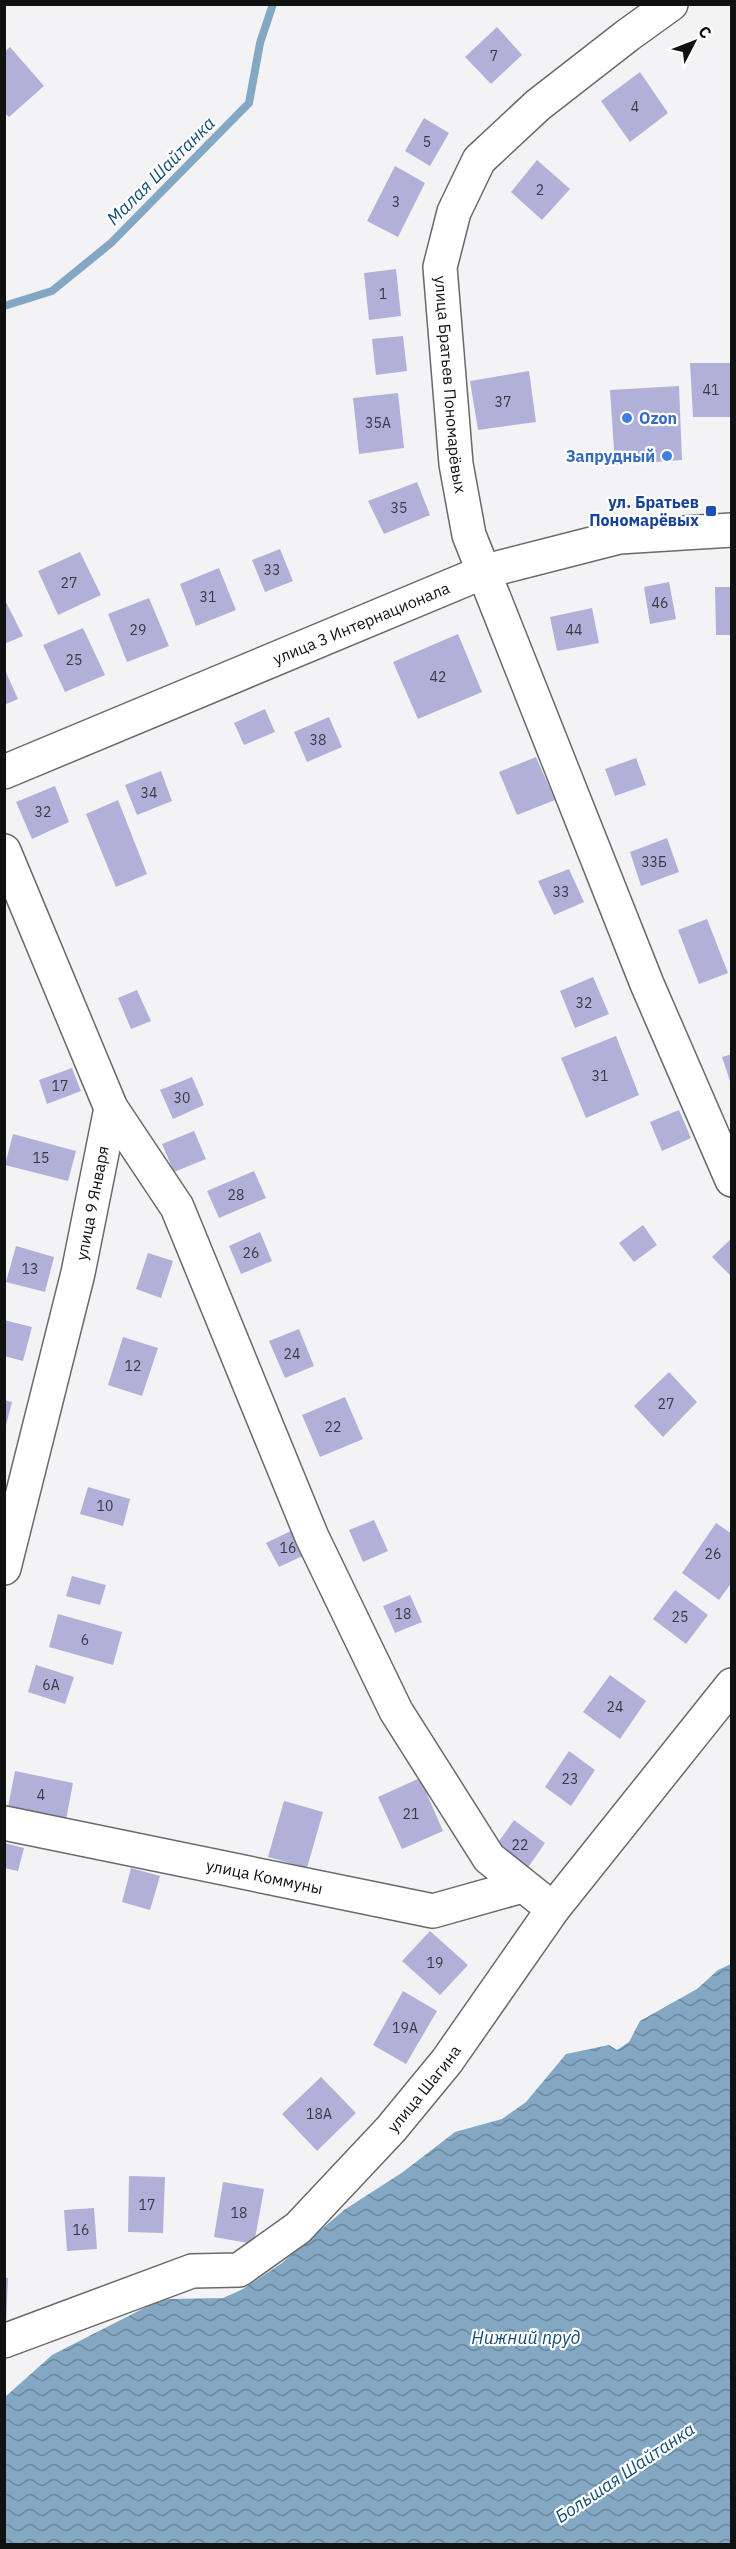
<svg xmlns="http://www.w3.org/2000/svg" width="736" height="2549" viewBox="0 0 736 2549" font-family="'IBM Plex Sans',sans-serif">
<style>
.water{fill:url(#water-waves)}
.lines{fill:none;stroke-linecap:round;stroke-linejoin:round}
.stream{stroke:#84a8c3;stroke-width:8}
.building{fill:#b1b0d8}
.minor-casing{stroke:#68696b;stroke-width:36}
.minor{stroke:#fff;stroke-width:33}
.shop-dot{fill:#3f7fe0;stroke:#fff;stroke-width:2}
.transit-dot{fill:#1a4fb4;stroke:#fff;stroke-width:2}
.labels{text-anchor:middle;stroke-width:4.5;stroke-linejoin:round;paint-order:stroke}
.number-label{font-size:14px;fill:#383943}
.street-label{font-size:16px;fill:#101111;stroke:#fff}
.shop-label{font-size:16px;font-weight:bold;fill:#366cbe;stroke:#fff;text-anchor:start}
.transit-label{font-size:16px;font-weight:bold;fill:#164399;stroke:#fff;text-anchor:end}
.water-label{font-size:18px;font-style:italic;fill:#134f74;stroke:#fff}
</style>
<defs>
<pattern id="water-waves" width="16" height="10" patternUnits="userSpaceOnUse" patternTransform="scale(1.5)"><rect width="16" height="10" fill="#84a8c3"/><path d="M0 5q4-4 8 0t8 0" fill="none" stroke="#6b879d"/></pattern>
</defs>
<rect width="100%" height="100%" fill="#f3f3f6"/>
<path class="water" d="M731,1964V2544H5V2397L52,2355L154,2303L168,2299L223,2298L243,2289L282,2263L344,2210L403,2172L455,2132L502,2119L526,2102L566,2054L609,2045L617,2050L629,2042L640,2021L697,1989L718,1970Z"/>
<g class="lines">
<path class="stream" d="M4,306L52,291L111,243L249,103L260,43L273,4"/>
</g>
<path class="building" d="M497,27L522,55L491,84L465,57Z
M10,47L44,86L9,117L4,112V52Z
M640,72L668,113L630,142L601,101Z
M424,118L449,133L430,166L405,151Z
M537,160L570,189L542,220L511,192Z
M395,166L425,183L398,237L367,221Z
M396,269L401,316L369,320L364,273Z
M403,336L407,371L376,375L372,339Z
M690,363H732V417H693Z
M529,371L536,422L478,430L470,381Z
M679,386L682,460L615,465L610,390Z
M398,393L404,448L359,454L353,398Z
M417,482L430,515L384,534L368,501Z
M280,549L293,581L265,592L252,560Z
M80,552L101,595L58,615L38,571Z
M219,568L236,610L196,626L180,584Z
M669,582L676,619L650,624L644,587Z
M715,587H732V635H716Z
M4,598L23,636L4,644Z
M149,598L169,646L127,662L108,614Z
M592,608L599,643L557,651L550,617Z
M83,628L105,675L65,692L43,645Z
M458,634L482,692L418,719L393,662Z
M4,668L18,699L4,705Z
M265,709L275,732L244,745L234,723Z
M329,717L342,747L307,762L294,732Z
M536,757L555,800L517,815L499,772Z
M636,758L646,785L615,796L605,769Z
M161,771L172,801L137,815L125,785Z
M55,786L69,822L32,839L16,802Z
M118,800L147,874L116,887L86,814Z
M667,838L679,872L641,886L630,852Z
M569,869L584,902L554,915L538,881Z
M707,919L728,973L699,984L678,930Z
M593,977L609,1014L575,1028L560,991Z
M137,990L151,1021L131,1029L118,998Z
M616,1036L639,1095L586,1118L561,1058Z
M732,1054V1084H731L722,1057Z
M72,1068L81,1091L47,1104L39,1080Z
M192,1077L204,1105L173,1119L160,1090Z
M679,1110L691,1138L662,1151L650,1122Z
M194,1131L206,1159L174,1172L162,1144Z
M13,1134L76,1151L68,1181L5,1165Z
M254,1171L266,1198L219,1218L207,1191Z
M643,1225L657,1245L634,1262L619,1243Z
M260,1232L272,1261L241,1274L229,1246Z
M732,1238V1277L712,1257Z
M16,1246L54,1257L45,1292L6,1282Z
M148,1253L173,1261L161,1298L136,1289Z
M4,1320L32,1327L23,1361L4,1356Z
M299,1329L314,1366L285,1378L269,1341Z
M123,1337L158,1348L142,1396L108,1385Z
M669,1372L697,1402L663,1437L634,1406Z
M345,1397L363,1439L320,1457L302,1415Z
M4,1400L12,1402L5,1429L4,1428Z
M88,1487L130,1499L123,1526L80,1514Z
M374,1520L388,1551L363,1562L349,1530Z
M716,1523L732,1534V1582L719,1600L682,1573Z
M297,1528L309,1553L279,1567L266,1543Z
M72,1576L106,1585L100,1605L66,1596Z
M675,1590L708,1615L686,1644L653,1619Z
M410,1595L422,1622L395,1633L383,1606Z
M58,1614L122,1632L113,1665L49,1647Z
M36,1665L74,1677L65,1704L28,1692Z
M610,1675L646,1701L620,1739L583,1712Z
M569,1751L595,1770L571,1806L545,1787Z
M15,1771L73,1783L66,1820L8,1807Z
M420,1778L443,1831L402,1849L378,1797Z
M284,1801L323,1812L307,1868L268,1857Z
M514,1820L545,1843L527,1869L495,1847Z
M4,1843L24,1848L18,1871L4,1868Z
M131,1868L160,1876L150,1910L122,1902Z
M430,1931L468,1965L440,1995L402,1961Z
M403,1991L437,2011L406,2064L373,2045Z
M321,2077L356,2113L317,2151L282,2114Z
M129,2176L165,2177L163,2233L128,2232Z
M223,2182L264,2189L254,2244L214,2237Z
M94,2208L97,2249L67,2251L64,2210Z
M4,2278H8L6,2324H4Z"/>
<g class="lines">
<g class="minor-casing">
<g id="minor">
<path id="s1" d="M671,4L628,35L538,105L479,160L454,212L440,267L456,464L469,535L647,984L732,1180"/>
<path id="s2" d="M4,772L486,571L619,537L732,530"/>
<path d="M4,851L111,1108L78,1273L4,1568"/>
<path d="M111,1108L177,1207L312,1537L396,1711L489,1858L553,1909"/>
<path id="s3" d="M4,1823L433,1911L522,1886"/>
<path id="s4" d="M4,2341L192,2271L239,2270L298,2228L391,2129L447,2061L553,1909L732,1685"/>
</g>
</g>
<use href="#minor" class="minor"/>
</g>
<g class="shop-dot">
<circle cx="627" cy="418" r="6"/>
<circle cx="667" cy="456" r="6"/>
</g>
<rect class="transit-dot" x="705" y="505" width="12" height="12" rx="3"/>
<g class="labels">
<g class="number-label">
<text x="494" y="61">7</text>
<text x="635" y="112">4</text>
<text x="427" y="147">5</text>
<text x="540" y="195">2</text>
<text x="396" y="207">3</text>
<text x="383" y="299">1</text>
<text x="711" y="395">41</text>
<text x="503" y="407">37</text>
<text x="378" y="428">35А</text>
<text x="399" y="513">35</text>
<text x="272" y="575">33</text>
<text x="69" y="588">27</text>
<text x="208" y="602">31</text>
<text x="660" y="608">46</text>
<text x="138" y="635">29</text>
<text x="574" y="635">44</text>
<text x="74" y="665">25</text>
<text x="438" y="682">42</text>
<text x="318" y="745">38</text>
<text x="149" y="798">34</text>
<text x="43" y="817">32</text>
<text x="654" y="867">33Б</text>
<text x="561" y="897">33</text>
<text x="584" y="1008">32</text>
<text x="600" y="1081">31</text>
<text x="60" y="1091">17</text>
<text x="182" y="1103">30</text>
<text x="41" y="1163">15</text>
<text x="236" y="1200">28</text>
<text x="251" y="1258">26</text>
<text x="30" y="1274">13</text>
<text x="292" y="1359">24</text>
<text x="133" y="1371">12</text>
<text x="666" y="1409">27</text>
<text x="333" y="1432">22</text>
<text x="105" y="1511">10</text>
<text x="288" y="1553">16</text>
<text x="713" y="1559">26</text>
<text x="403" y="1619">18</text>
<text x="680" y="1622">25</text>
<text x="85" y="1645">6</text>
<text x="51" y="1690">6А</text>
<text x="615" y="1712">24</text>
<text x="570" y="1784">23</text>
<text x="41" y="1800">4</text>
<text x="411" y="1819">21</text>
<text x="520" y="1850">22</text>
<text x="435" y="1968">19</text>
<text x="405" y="2033">19А</text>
<text x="319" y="2119">18А</text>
<text x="147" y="2210">17</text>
<text x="239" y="2218">18</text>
<text x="81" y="2235">16</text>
</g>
<g class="street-label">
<text dy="6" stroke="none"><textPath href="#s1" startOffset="480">улица Братьев Пономарёвых</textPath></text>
<text dy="6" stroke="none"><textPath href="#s2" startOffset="387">улица 3 Интернационала</textPath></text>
<text transform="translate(92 1203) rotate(-79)" y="6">улица 9 Января</text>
<text dy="6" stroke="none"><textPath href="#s3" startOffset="266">улица Коммуны</textPath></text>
<text dy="6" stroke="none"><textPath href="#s4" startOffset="508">улица Шагина</textPath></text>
</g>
<g class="shop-label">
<text x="639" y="424">Ozon</text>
<text x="655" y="462" text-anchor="end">Запрудный</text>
</g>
<g class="transit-label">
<text x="699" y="508">ул. Братьев<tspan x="699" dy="18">Пономарёвых</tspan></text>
</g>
<g class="water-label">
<text transform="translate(161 171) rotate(-45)" y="6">Малая Шайтанка</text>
<text x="526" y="2344">Нижний пруд</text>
<text transform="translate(625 2473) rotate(-34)" y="6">Большая Шайтанка</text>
</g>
</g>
<rect width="736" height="2549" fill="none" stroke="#101111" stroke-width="12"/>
<g transform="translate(694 42) rotate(48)" stroke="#ffffff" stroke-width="4.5" paint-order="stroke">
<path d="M0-4.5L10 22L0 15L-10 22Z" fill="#101111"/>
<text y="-9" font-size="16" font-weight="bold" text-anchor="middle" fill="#101111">С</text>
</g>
</svg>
